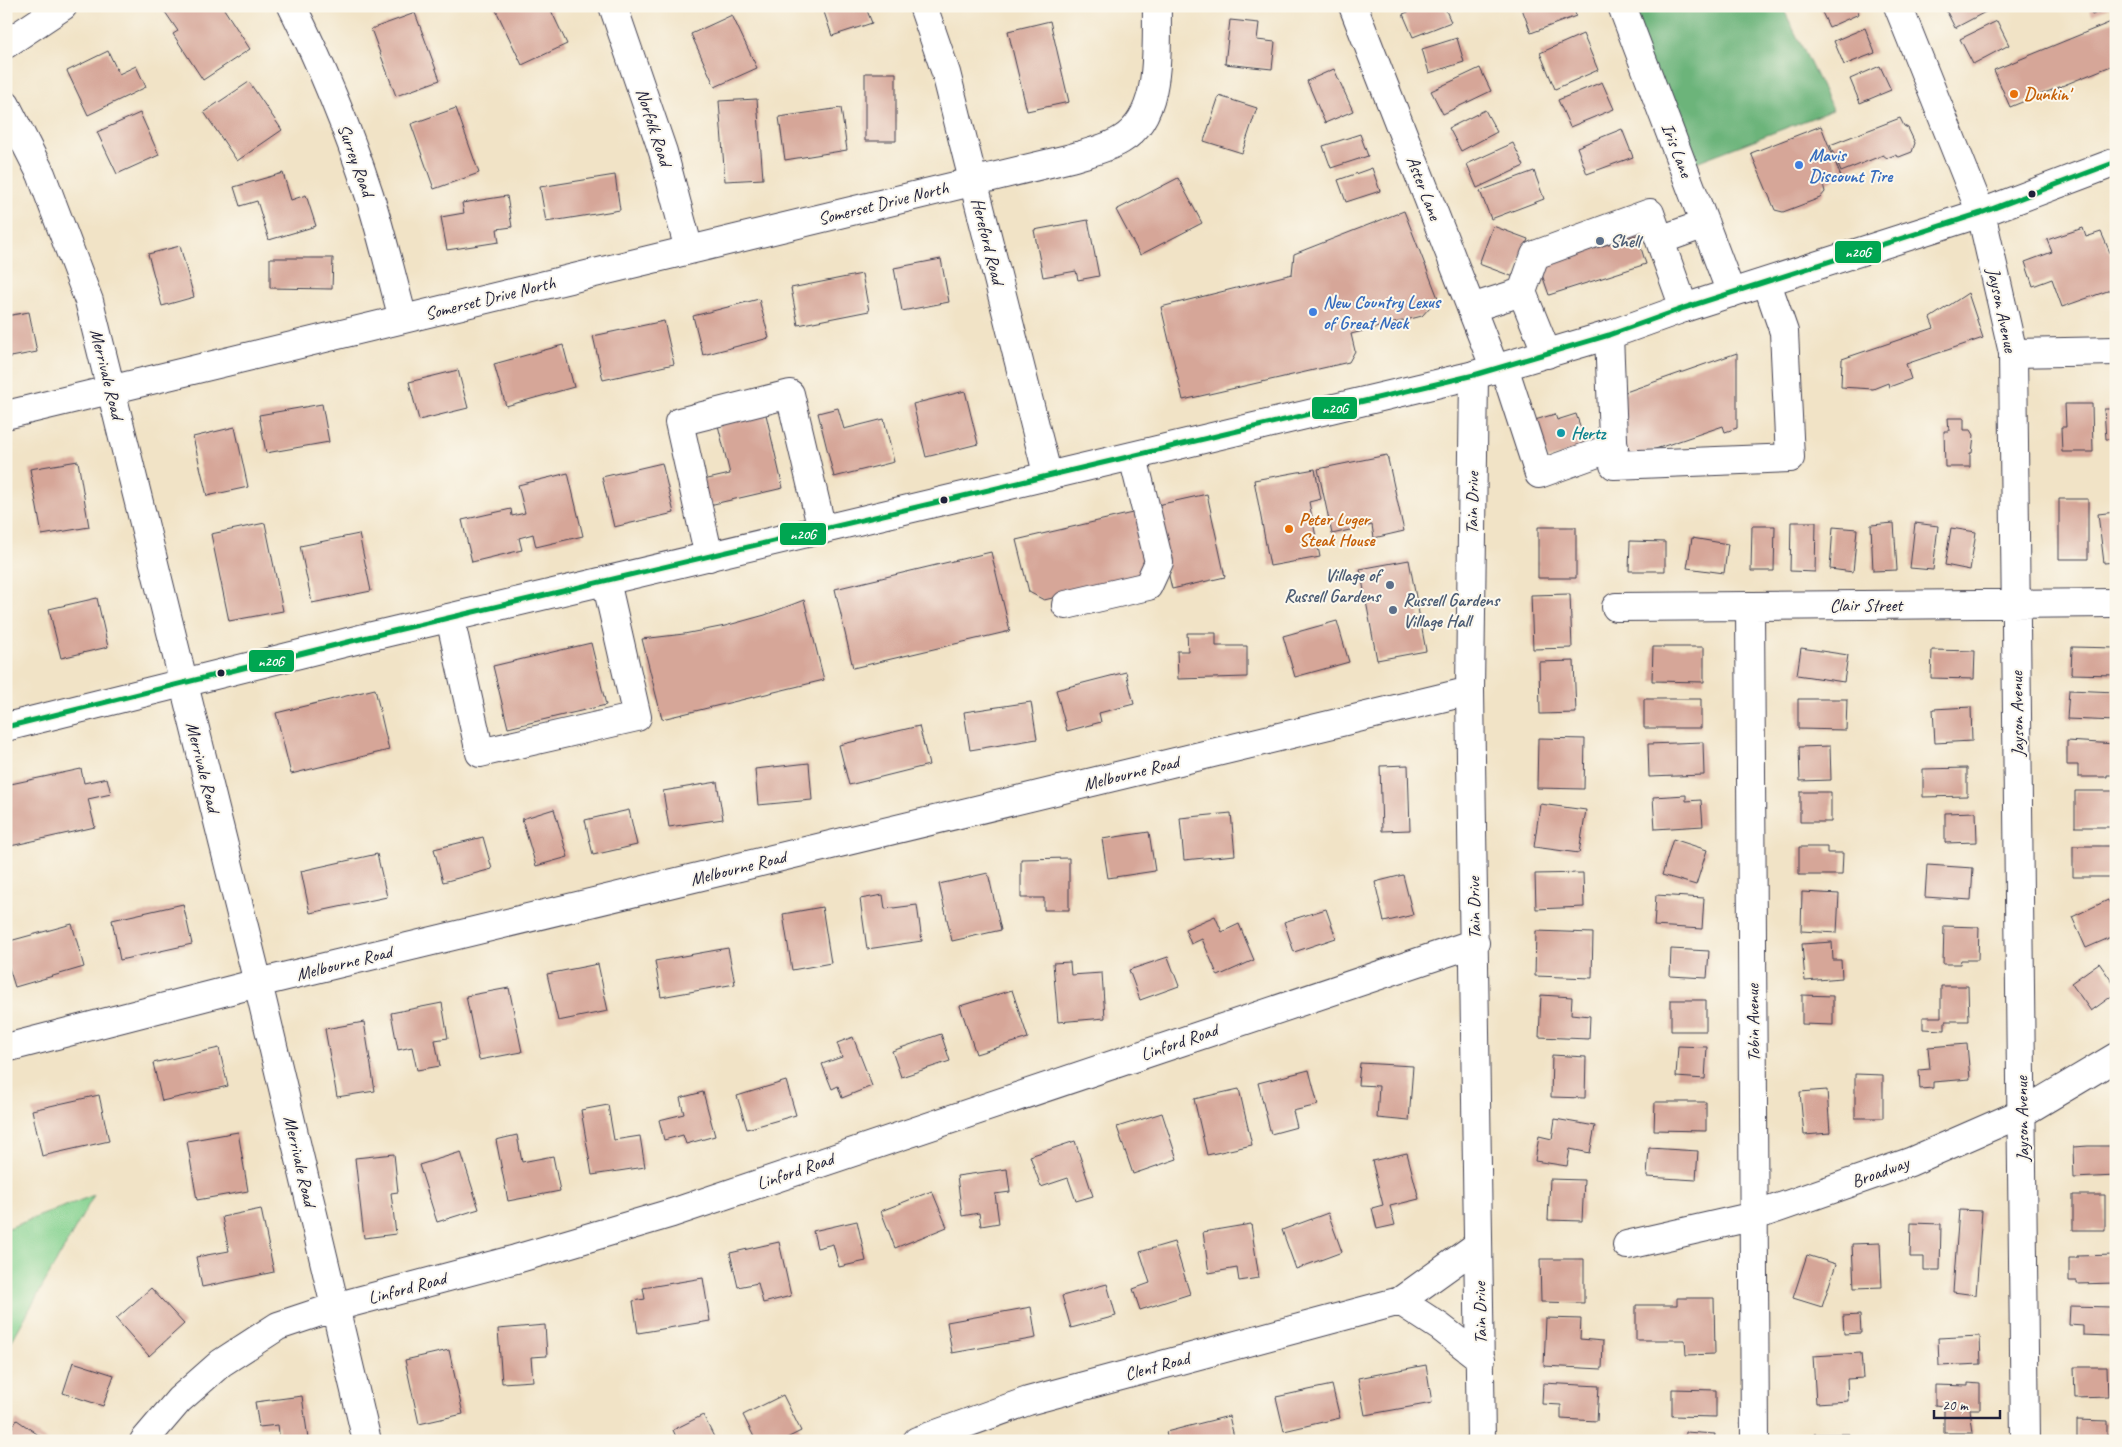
<svg xmlns="http://www.w3.org/2000/svg" width="2122" height="1447" viewBox="0 0 2122 1447" font-family="Caveat,sans-serif">
<style>
.green{fill:#85d290;stroke:#547a66}
.forest{fill:#6cb47a;stroke:#476b5a}
.building{fill:#d6a698}
.lines{fill:none;stroke-linecap:round;stroke-linejoin:round}
.minor-casing{stroke:#413f50;stroke-width:30}
.major-casing{stroke:#413f50;stroke-width:30}
.minor{stroke:#fff;stroke-width:28}
.major{stroke:#fff;stroke-width:28}
.bus-1-casing{stroke:#fbf7ec;stroke-width:9}
.bus-1{stroke:#00a651;stroke-width:5}
.food-dot{fill:#e8710a;stroke:#fbf7ec;stroke-width:2}
.shop-dot{fill:#3f7fe0;stroke:#fbf7ec;stroke-width:2}
.bus-dot{fill:#22223b;stroke:#fbf7ec;stroke-width:2}
.service-dot{fill:#5c6f8a;stroke:#fbf7ec;stroke-width:2}
.culture-dot{fill:#0f9aa8;stroke:#fbf7ec;stroke-width:2}
.labels{text-anchor:middle;stroke-width:4;stroke-linejoin:round;paint-order:stroke}
.food-label{font-size:18px;font-weight:bold;fill:#c56008;stroke:#fbf7ec;text-anchor:start}
.street-label{font-size:18px;fill:#22223b;stroke:#fbf7ec}
.shop-label{font-size:18px;font-weight:bold;fill:#366cbe;stroke:#fbf7ec;text-anchor:start}
.service-label{font-size:18px;font-weight:bold;fill:#4e5e75;stroke:#fbf7ec;text-anchor:start}
.culture-label{font-size:18px;font-weight:bold;fill:#0d838f;stroke:#fbf7ec;text-anchor:start}
.line-badge{stroke:#fbf7ec;stroke-width:2}
.badge-label{font-size:14px;text-anchor:middle;font-weight:bold;fill:#fff}
</style>
<rect width="100%" height="100%" fill="#fbf7ec"/>
<filter id="ink" filterUnits="userSpaceOnUse"><feTurbulence type="fractalNoise" baseFrequency=".02" numOctaves="2"/><feDisplacementMap in="SourceGraphic" scale="10" xChannelSelector="R" yChannelSelector="G"/><feConvolveMatrix kernelMatrix="1 2 1 2 8 2 1 2 1" color-interpolation-filters="sRGB"/></filter>
<filter id="wash" filterUnits="userSpaceOnUse"><feTurbulence type="fractalNoise" baseFrequency=".0096" numOctaves="4" result="noise"/><feDisplacementMap in="SourceGraphic" scale="20" xChannelSelector="R" yChannelSelector="G"/><feGaussianBlur stdDeviation="1.12" result="paint"/><feColorMatrix in="noise" values="0 0 0 0 0 0 0 0 0 0 0 0 0 0 0 0 0 1.4 0 .05"/><feComposite in="paint" operator="in"/></filter>
<g filter="url(#wash)">
<rect width="100%" height="100%" fill="#f1e3c6"/>
<path class="green" d="M94,1195L6,1351V1229Z"/>
<path class="forest" d="M1622,6H1782L1833,110L1683,167Z"/>
<g id="blocks">
<path class="building" d="M161,6H222L250,49L203,80L173,34L178,31Z
M494,6H549L567,44L522,65Z
M822,6H851L853,12L866,8L872,23L832,36Z
M1423,6H1444L1451,22L1413,37L1403,14Z
M1521,6H1573L1576,16L1531,33Z
M1819,6H1856L1859,14L1829,27Z
M1944,6H1988L1989,10L1955,28Z
M2088,6H2113L2092,15Z
M415,13L440,80L396,96L371,29Z
M732,15L757,68L715,87L691,34Z
M1230,20L1259,23L1257,40L1275,42L1272,69L1225,64Z
M2116,20V64L2010,107L1994,70Z
M1050,21L1069,102L1027,111L1008,31Z
M1997,21L2009,45L1973,64L1960,39Z
M1865,28L1875,53L1844,65L1834,41Z
M1583,34L1598,70L1555,89L1540,53Z
M1457,38L1464,62L1429,73L1422,49Z
M108,51L119,74L136,66L146,87L88,115L67,71Z
M1880,66L1891,90L1860,103L1850,79Z
M1480,68L1491,91L1443,114L1431,91Z
M1334,69L1353,111L1325,123L1307,81Z
M865,73H896V141H865Z
M249,82L282,130L237,161L204,112Z
M1602,82L1614,109L1570,127L1558,100Z
M1219,96L1257,108L1242,153L1204,141Z
M757,99L763,179L725,181L719,101Z
M456,108L479,173L434,189L411,124Z
M841,108L847,150L785,160L779,117Z
M1485,110L1497,132L1461,151L1449,128Z
M140,113L159,155L117,174L97,132Z
M1900,118L1904,126L1908,128L1915,143L1912,152L1899,157L1895,155L1887,158L1883,155L1841,172L1830,145Z
M1821,126L1841,177L1823,184L1825,192L1820,198L1783,212L1775,210L1751,153Z
M1622,129L1633,157L1587,174L1577,147Z
M1360,134L1368,156L1331,168L1323,146Z
M1513,143L1524,166L1477,188L1467,164Z
M1372,168L1380,191L1346,202L1338,180Z
M1534,171L1544,199L1491,219L1480,191Z
M283,173L291,200L306,195L316,226L269,240L257,201L240,206L234,187Z
M615,175L620,210L546,222L540,187Z
M1178,178L1202,223L1140,255L1116,210Z
M507,196L512,227L497,229L499,242L447,250L441,217L464,213L462,203Z
M1404,211L1438,298L1422,316L1351,334L1355,351L1349,362L1183,400L1161,307L1292,274L1294,254Z
M1088,220L1099,276L1078,280L1076,271L1043,277L1034,230Z
M1493,226L1528,239L1514,277L1479,264Z
M2083,228L2086,237L2101,232L2116,266V288L2062,307L2052,279L2033,286L2025,262L2052,252L2047,240Z
M1637,235L1646,264L1549,295L1539,266Z
M180,246L194,297L162,306L148,254Z
M270,258H333L332,289L270,288Z
M941,259L949,302L902,311L894,268Z
M862,274L869,311L798,325L791,288Z
M1968,293L1983,338L1906,364L1911,379L1889,387L1888,383L1873,389L1841,387L1842,359L1934,328L1930,318Z
M759,299L769,338L703,355L693,316Z
M29,312L37,352L6,358V316Z
M664,321L674,364L603,380L593,336Z
M563,345L574,387L506,406L494,364Z
M1737,353V428L1725,432L1723,426L1626,459L1620,394Z
M458,370L468,408L419,420L409,382Z
M965,391L978,444L926,457L913,404Z
M322,404L329,442L266,453L259,415Z
M2065,404H2092L2093,452H2062L2061,427H2066Z
M764,406L783,488L705,506L699,481L730,474L716,417Z
M838,408L844,429L884,419L894,462L834,477L818,413Z
M2104,409H2116V439H2106Z
M1555,414L1557,420L1576,414L1587,446L1548,459L1535,420Z
M1948,418H1964V430H1971L1974,435L1972,453H1970V467H1945L1944,431H1949Z
M235,427L248,487L207,496L193,437Z
M1387,455L1404,531L1374,538L1372,525L1332,534L1318,469Z
M78,461L89,527L42,535L30,469Z
M662,463L674,513L614,527L602,477Z
M1315,469L1321,499L1309,502L1320,557L1270,566L1254,480Z
M568,473L583,536L536,547L533,534L519,538L522,550L472,562L462,520L511,509L512,516L525,513L518,485Z
M1207,494L1225,577L1172,589L1153,506Z
M2059,499H2088V559H2059Z
M1141,511L1146,576L1044,600L1029,592L1016,540Z
M2116,512V562L2104,563L2098,514Z
M1791,522H1816L1815,572L1790,571Z
M265,523L283,611L229,621L211,534Z
M1894,523L1897,570L1873,571L1871,525Z
M1915,523L1938,526L1933,570L1910,568Z
M1752,526H1775L1774,571H1751Z
M1538,527H1576V578H1538Z
M1833,527L1857,529L1853,572L1830,569Z
M1951,528L1976,532L1970,570L1945,565Z
M359,534L371,591L312,603L300,546Z
M1692,538L1728,544L1724,573L1687,568Z
M1630,541L1665,542V571H1629Z
M991,552L1010,631L853,668L835,589Z
M1409,560L1426,651L1377,660L1360,569Z
M1570,594L1572,648L1533,649L1531,595Z
M97,598L108,647L61,658L49,609Z
M804,600L824,680L662,719L642,639L684,634L725,626L765,615Z
M1337,621L1349,662L1295,677L1283,636Z
M1187,633H1216V646H1247V677L1178,679L1177,651H1188Z
M591,643L606,705L508,728L493,666Z
M1653,647H1704V682L1652,681Z
M2072,647L2116,648V675L2071,674Z
M1801,648L1848,655L1844,682L1797,675Z
M1932,650L1975,651L1974,679L1931,678Z
M1574,661L1576,713L1540,714L1539,662Z
M1126,672L1134,704L1099,713L1101,722L1067,731L1056,690Z
M375,689L389,750L291,774L276,713Z
M2069,690L2116,692V721L2067,719Z
M1644,699H1701V728H1644Z
M1798,699H1847L1846,730L1798,729Z
M1031,702L1037,739L970,750L964,712Z
M1971,707L1972,741L1935,743L1933,709Z
M919,726L929,765L849,785L839,745Z
M1538,738L1585,739L1584,789L1537,788Z
M2067,741L2116,744V775H2107V777H2078V765H2067Z
M1703,742L1704,775L1649,777L1648,744Z
M1830,746L1831,780L1800,781L1799,747Z
M809,763L812,800L758,805L755,769Z
M1408,765L1410,830L1382,831L1380,766Z
M1967,768V796L1923,797V769Z
M81,769L84,783L107,778L111,794L88,799L95,827L6,847V785Z
M717,782L723,819L669,827L663,791Z
M2075,791H2113V827H2075Z
M1800,792H1831V822H1800Z
M1686,795V801L1701,800L1703,826L1655,829L1653,797Z
M1540,804L1586,810L1579,853L1534,847Z
M554,809L568,857L536,866L522,819Z
M629,810L637,845L593,855L585,820Z
M1976,812L1977,842L1945,843V813Z
M1231,813L1235,855L1184,860L1180,818Z
M1149,832L1155,871L1108,878L1102,839Z
M483,837L492,869L443,882L434,849Z
M1673,839L1707,850L1696,885L1662,875Z
M2073,846H2116V877H2073Z
M1799,847H1827V853H1843L1842,875H1799Z
M377,854L387,897L310,913L301,871Z
M1069,858V910H1044V898H1021V859Z
M1927,865L1973,868L1971,900L1925,897Z
M988,873L1001,930L952,941L939,884Z
M1583,873L1584,907L1536,909L1535,874Z
M1403,875L1413,915L1384,922L1375,882Z
M1802,892L1839,894L1837,933L1801,931Z
M883,895L885,909L917,905L922,941L867,949L860,899Z
M1656,895L1704,898L1702,929L1654,926Z
M2108,900L2116,917V935L2086,948L2072,917Z
M183,904L192,944L120,960L112,920Z
M822,907L831,963L792,970L783,914Z
M1326,909L1336,938L1294,952L1284,922Z
M1215,916L1222,932L1239,924L1254,960L1218,976L1202,939L1191,944L1185,929Z
M72,924L84,967L15,987L6,958V942Z
M1944,926L1979,927L1978,960H1961L1960,964H1943Z
M1536,931L1593,933L1592,978L1535,976Z
M1832,942L1833,960H1841L1842,978L1805,981L1802,944Z
M728,948L735,984L661,997L655,961Z
M1671,949L1709,951L1707,978L1670,976Z
M1168,957L1179,986L1140,1000L1129,970Z
M1070,962L1071,975L1102,973L1105,1018L1058,1022L1053,963Z
M2099,963L2116,987V993L2091,1011L2071,983Z
M598,964L608,1011L558,1021L547,974Z
M1941,986H1968L1969,1021H1945V1030L1923,1029V1017H1941Z
M509,988L522,1052L479,1060L466,996Z
M1012,990L1028,1038L976,1054L960,1006Z
M1541,995L1572,997L1571,1014L1590,1016L1589,1039L1539,1037Z
M1802,995L1833,996V1025L1802,1024Z
M1671,1000H1706V1031H1671Z
M442,1003L448,1038L435,1040L440,1066L417,1070L412,1047L398,1050L391,1013Z
M364,1022L375,1091L337,1097L325,1029Z
M941,1034L950,1061L901,1077L892,1051Z
M853,1037L872,1086L842,1098L838,1086L832,1089L822,1064L842,1057L837,1043Z
M1967,1044L1970,1079L1933,1082V1088L1920,1089L1919,1070L1930,1069L1928,1047Z
M1678,1046L1707,1047L1705,1079L1676,1077Z
M219,1048L228,1086L162,1101L153,1063Z
M1552,1055L1586,1057L1585,1098L1551,1097Z
M1360,1063L1413,1066L1409,1121L1377,1118L1379,1086L1358,1085Z
M1309,1070L1318,1105L1293,1111L1297,1127L1271,1134L1258,1083Z
M1855,1074L1883,1075V1118H1855Z
M786,1081L796,1115L747,1129L737,1096Z
M1239,1089L1252,1145L1207,1155L1194,1099Z
M1827,1090L1830,1133L1804,1135L1800,1092Z
M703,1092L715,1136L686,1144L683,1135L664,1140L659,1120L684,1114L680,1098Z
M99,1095L109,1141L42,1156L32,1110Z
M1655,1102H1706V1131L1654,1130Z
M608,1105L614,1140L640,1136L645,1167L592,1175L581,1110Z
M1162,1113L1177,1159L1133,1174L1117,1127Z
M1555,1119L1595,1126L1590,1153L1570,1149L1567,1166L1535,1161L1539,1136L1552,1139Z
M238,1132L248,1191L197,1200L187,1141Z
M517,1135L522,1162L553,1156L560,1191L508,1201L496,1140Z
M1075,1141L1093,1196L1076,1201L1068,1178L1041,1187L1030,1156Z
M2088,1146H2116V1176L2074,1178L2073,1147Z
M1649,1148L1698,1151L1696,1180L1647,1177Z
M461,1152L479,1209L437,1222L419,1165Z
M1407,1153L1419,1199L1390,1206L1395,1225L1377,1229L1372,1208L1383,1205L1372,1161Z
M394,1154L398,1192L391,1193L396,1234L364,1238L355,1158Z
M1007,1169L1010,1192L995,1194L999,1223L981,1226L979,1213L962,1216L957,1176Z
M1550,1179L1584,1180L1582,1221L1548,1220Z
M932,1191L947,1227L895,1248L881,1211Z
M2073,1195H2105V1230H2073Z
M261,1209L274,1272L202,1287L196,1257L229,1251L222,1217Z
M1959,1210L1982,1211L1976,1295L1953,1292Z
M1328,1213L1342,1252L1296,1269L1282,1230Z
M857,1221L866,1261L839,1267L833,1244L817,1248L813,1231Z
M1911,1223L1941,1224L1940,1270H1924V1257H1910Z
M1251,1224L1259,1278L1239,1281L1237,1268L1209,1273L1203,1232Z
M779,1242L791,1296L763,1303L758,1283L738,1287L730,1253Z
M1174,1242L1190,1294L1140,1310L1133,1289L1150,1283L1140,1252Z
M1880,1243L1882,1287L1854,1288L1852,1244Z
M1807,1255L1836,1264L1822,1307L1793,1298Z
M2115,1255V1283L2077,1284V1281H2069V1258H2077V1256Z
M1540,1259H1584V1303L1541,1302Z
M703,1278L710,1321L638,1333L633,1301L645,1299L643,1288Z
M1107,1284L1116,1316L1071,1328L1062,1296Z
M151,1288L184,1324L149,1356L116,1319Z
M1677,1298H1714L1715,1354L1686,1355L1685,1340H1636V1305H1677Z
M2070,1306L2111,1307L2110,1336L2083,1335V1326L2069,1325Z
M1031,1307L1036,1338L952,1353L947,1322Z
M1860,1315L1861,1333L1844,1334L1843,1316Z
M1546,1318L1581,1319L1580,1339L1603,1341L1602,1369L1544,1366Z
M545,1325L547,1356L531,1357L533,1381L502,1383L498,1329Z
M1980,1336L1981,1364L1939,1366L1938,1338Z
M449,1350L463,1414L419,1424L405,1360Z
M1861,1353L1863,1378L1847,1379L1848,1401L1816,1403L1813,1356Z
M73,1362L114,1375L103,1406L63,1393Z
M1426,1365L1432,1403L1365,1415L1358,1378Z
M2074,1367H2107L2108,1397L2075,1398Z
M1543,1383L1599,1386L1597,1421L1561,1419V1405L1542,1404Z
M1968,1383L1980,1384V1409H1970L1973,1433H1944V1406L1935,1405V1385L1968,1386Z
M1332,1385L1340,1418L1284,1431L1276,1397Z
M1672,1389L1716,1390V1417L1672,1416Z
M783,1395L801,1431L781,1441H756L743,1415Z
M302,1396L308,1439L280,1441L278,1425L259,1427L255,1402Z
M703,1415L716,1441H678L673,1430Z
M1229,1416L1235,1441H1168L1166,1432Z
M17,1420L47,1441H6V1436Z
M2077,1420L2107,1421V1441H2077Z
M1685,1432L1715,1434L1714,1441H1684Z
M1814,1434H1850V1441H1814Z"/>
</g>
</g>
<g filter="url(#ink)">
<use href="#blocks" fill-opacity="0" stroke="#413f50" stroke-width="1"/>
<g class="lines">
<g class="minor-casing">
<path id="minor" d="M292,6C322,66 348,130 369,194C382,235 392,278 403,319
M613,6L663,152L689,250
M923,6L946,73L1048,477
M1353,6L1495,369
M1622,6L1731,293
M1898,6L1981,213L2013,353L2025,1441
M6,44L63,6
M6,105L41,174L89,301L258,983L367,1441
M1660,240L1705,224
M1471,308L1522,292
M1609,335L1614,465L1790,458L1784,332L1767,283
M2013,353L2116,351
M1547,354L1522,292L1535,255L1650,213L1684,308
M1504,367L1539,474L1614,447
M1474,375L1470,691L1481,1441
M6,415L1071,158C1087,153 1106,149 1121,140C1163,115 1156,49 1157,6
M709,557L679,422L790,394L822,530
M1066,605L1148,586L1159,562L1133,457
M1750,606L1755,1441
M1616,607L2116,603
M450,618L480,753L637,717L606,581
M6,1048L258,983L1470,691
M1627,1245L1755,1216L1910,1162L2022,1113L2116,1057
M1400,1301L1440,1327L1481,1359
M144,1441L179,1400L221,1363L278,1326L335,1307L516,1259L672,1213L1475,943
M917,1441L1028,1401L1400,1301L1478,1245"/>
</g>
<g class="major-casing">
<path id="major" d="M6,727L368,637L1474,375L1609,335L1684,308L1981,213L2116,162"/>
</g>
<use href="#minor" class="minor"/>
<use href="#major" class="major"/>
<g class="bus-1-casing">
<path id="bus-1" d="M6,727L368,637L1474,375L1609,335L1684,308L1981,213L2116,162"/>
</g>
<use href="#bus-1" class="bus-1"/>
</g>
</g>
<g class="food-dot">
<circle cx="2014" cy="94" r="5"/>
<circle cx="1289" cy="529" r="5"/>
</g>
<g class="shop-dot">
<circle cx="1799" cy="165" r="5"/>
<circle cx="1313" cy="312" r="5"/>
</g>
<g class="bus-dot">
<circle cx="2032" cy="194" r="4.5"/>
<circle cx="944" cy="500" r="4.5"/>
<circle cx="221" cy="673" r="4.5"/>
</g>
<g class="service-dot">
<circle cx="1600" cy="241" r="5"/>
<circle cx="1390" cy="585" r="5"/>
<circle cx="1393" cy="610" r="5"/>
</g>
<circle class="culture-dot" cx="1561" cy="433" r="5"/>
<g class="labels">
<g class="food-label">
<text x="2024" y="100">Dunkin'</text>
<text x="1299" y="525">Peter Luger<tspan x="1299" dy="21">Steak House</tspan></text>
</g>
<g class="street-label">
<text transform="translate(654 127) rotate(72)" y="6">Norfolk Road</text>
<text transform="translate(1677 150) rotate(69)" y="6">Iris Lane</text>
<text transform="translate(356 160) rotate(70)" y="6">Surrey Road</text>
<text transform="translate(1424 188) rotate(69)" y="6">Aster Lane</text>
<text transform="translate(883 203) rotate(-14)" y="6">Somerset Drive North</text>
<text transform="translate(988 241) rotate(76)" y="6">Hereford Road</text>
<text transform="translate(490 298) rotate(-14)" y="6">Somerset Drive North</text>
<text transform="translate(2002 310) rotate(78)" y="6">Jayson Avenue</text>
<text transform="translate(107 374) rotate(76)" y="6">Merrivale Road</text>
<text transform="translate(1472 503) rotate(-89)" y="6">Tain Drive</text>
<text x="1866" y="611">Clair Street</text>
<text transform="translate(2017 714) rotate(-91)" y="6">Jayson Avenue</text>
<text transform="translate(203 767) rotate(76)" y="6">Merrivale Road</text>
<text transform="translate(1131 773) rotate(-14)" y="6">Melbourne Road</text>
<text transform="translate(738 868) rotate(-14)" y="6">Melbourne Road</text>
<text transform="translate(1474 908) rotate(-91)" y="6">Tain Drive</text>
<text transform="translate(344 963) rotate(-14)" y="6">Melbourne Road</text>
<text transform="translate(1753 1023) rotate(-91)" y="6">Tobin Avenue</text>
<text transform="translate(1179 1042) rotate(-19)" y="6">Linford Road</text>
<text transform="translate(2022 1119) rotate(-91)" y="6">Jayson Avenue</text>
<text transform="translate(300 1161) rotate(77)" y="6">Merrivale Road</text>
<text transform="translate(795 1171) rotate(-19)" y="6">Linford Road</text>
<text transform="translate(1880 1172) rotate(-20)" y="6">Broadway</text>
<text transform="translate(407 1288) rotate(-15)" y="6">Linford Road</text>
<text transform="translate(1480 1313) rotate(-91)" y="6">Tain Drive</text>
<text transform="translate(1157 1366) rotate(-15)" y="6">Clent Road</text>
</g>
<g class="shop-label">
<text x="1809" y="161">Mavis<tspan x="1809" dy="21">Discount Tire</tspan></text>
<text x="1323" y="308">New Country Lexus<tspan x="1323" dy="21">of Great Neck</tspan></text>
</g>
<g class="service-label">
<text x="1610" y="247">Shell</text>
<text x="1380" y="581" text-anchor="end">Village of<tspan x="1380" dy="21">Russell Gardens</tspan></text>
<text x="1403" y="606">Russell Gardens<tspan x="1403" dy="21">Village Hall</tspan></text>
</g>
<g class="culture-label">
<text x="1571" y="439">Hertz</text>
</g>
</g>
<g class="line-badge">
<rect x="1834" y="240" width="48" height="24" rx="5" fill="#00a651"/>
<rect x="1311" y="396" width="47" height="24" rx="5" fill="#00a651"/>
<rect x="779" y="522" width="48" height="24" rx="5" fill="#00a651"/>
<rect x="248" y="649" width="47" height="24" rx="5" fill="#00a651"/>
</g>
<g class="badge-label">
<text x="1858" y="257">n20G</text>
<text x="1335" y="413">n20G</text>
<text x="803" y="539">n20G</text>
<text x="271" y="666">n20G</text>
</g>
<rect width="2122" height="1447" fill="none" stroke="#fbf7ec" stroke-width="25"/>
<path d="M1934 1410v8h66v-8" fill="none" stroke="#22223b" stroke-width="2.5"/>
<text x="1942" y="1410" font-size="15" fill="#22223b" stroke="#fbf7ec" stroke-width="4" paint-order="stroke">20 m</text>
</svg>
